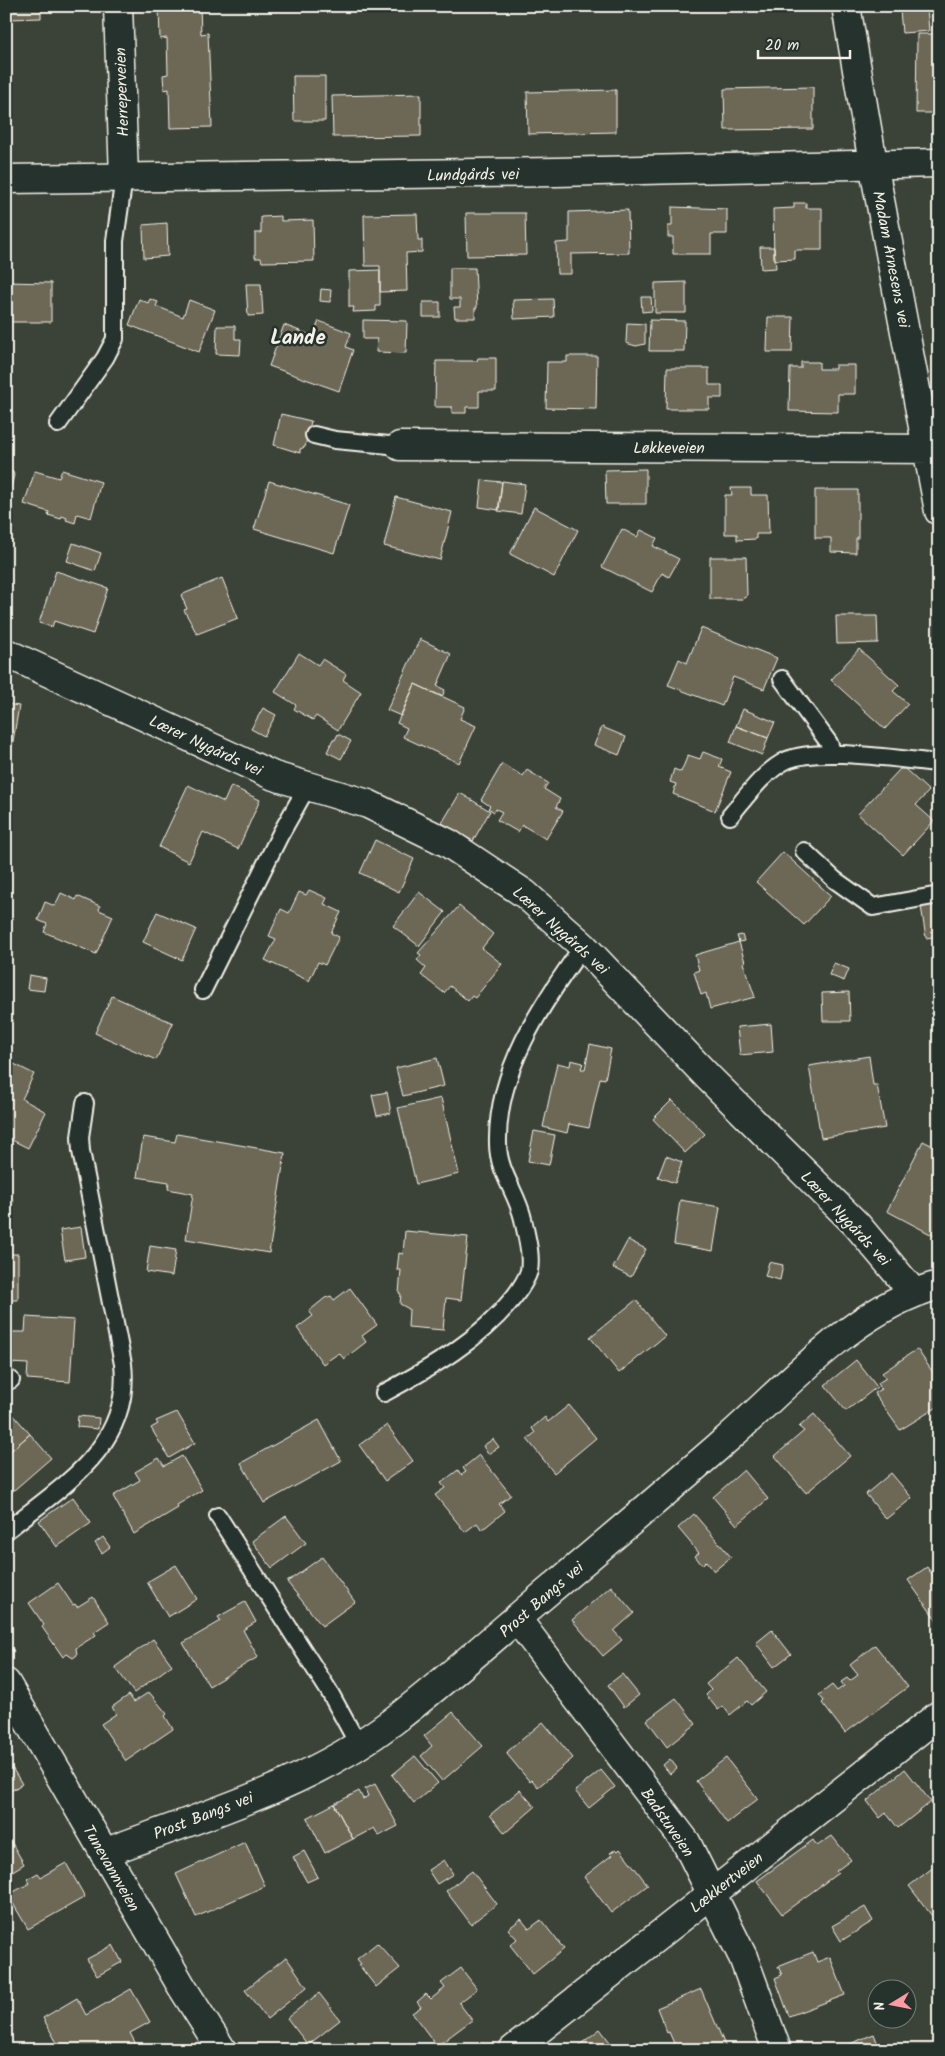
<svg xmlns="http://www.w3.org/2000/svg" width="945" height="2056" viewBox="0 0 945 2056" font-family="Kalam,sans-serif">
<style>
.building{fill:#6c6755;stroke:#f4f1e8}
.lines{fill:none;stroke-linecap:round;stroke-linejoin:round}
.service-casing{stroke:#f4f1e8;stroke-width:20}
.minor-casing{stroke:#f4f1e8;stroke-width:31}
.tertiary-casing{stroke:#f4f1e8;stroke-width:31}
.path{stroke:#f4f1e8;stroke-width:3;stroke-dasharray:5 4;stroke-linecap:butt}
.service{stroke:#26332d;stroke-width:16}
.minor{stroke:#26332d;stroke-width:28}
.tertiary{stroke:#26332d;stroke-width:28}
.labels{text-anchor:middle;stroke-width:5;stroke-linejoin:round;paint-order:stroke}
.street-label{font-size:16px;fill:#f4f1e8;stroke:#26332d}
.district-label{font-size:21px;font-weight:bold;fill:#f4f1e8;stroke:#26332d}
</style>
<rect width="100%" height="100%" fill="#3b4339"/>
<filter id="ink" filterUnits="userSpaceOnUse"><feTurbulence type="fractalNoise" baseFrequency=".02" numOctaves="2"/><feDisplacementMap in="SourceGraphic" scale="10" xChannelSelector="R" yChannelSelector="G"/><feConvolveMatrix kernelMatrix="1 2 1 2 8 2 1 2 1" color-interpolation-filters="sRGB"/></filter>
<g filter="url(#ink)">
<path class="building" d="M8,6H41V18L8,19Z
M159,6H200L201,34L208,33L212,127L170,128L169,89L164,90L163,75L168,74L167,38L160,39Z
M932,6H939V29H933Z
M927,8L929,31L902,33L900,10Z
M917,34H939V113H916Z
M293,76H325V121H294Z
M813,87V129L725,130L724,89Z
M616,90V132L528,134L527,92Z
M421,94V136L333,137L332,96Z
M6,99H8V143H6Z
M794,203H806V208H822V250H795V259L774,260L773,209L794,208Z
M937,206H939V249H937Z
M672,207L727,209V234H711V254H673V237H668V226H672Z
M628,210L629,253L571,254V274H557L556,243L569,242V212Z
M466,213H525L526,255L467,256Z
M417,214L418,240H422V252L406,253L407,291L380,292V266H365L364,215Z
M281,216V221L313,220L314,261L262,262L261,258H255V233H261V217Z
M167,223L168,256L144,258L143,225Z
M760,247H774L776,268L761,269Z
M450,268H475L477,308H475V318H455L454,307H460V299H450Z
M380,270V306H376V311L353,312L354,307H349V271Z
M6,282L51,283V322H6Z
M686,282V313H655V283Z
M246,284H261L263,315L248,316Z
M321,289L331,290L330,302L320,301Z
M641,297H651L652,311L642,312Z
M139,299L148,303L150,299L158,302L156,306L183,317L189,300L215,310L199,352L129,325Z
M553,299L554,317L514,319L513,300Z
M423,302H440V317H423Z
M768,317H793L792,352H767Z
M363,320L407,321L406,353L376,352L377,339H363Z
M650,320L685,321L684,351H649Z
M319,321L351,333L346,347L353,350L339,391L269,366L284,325L313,336Z
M627,323L645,324V344L636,346L626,343Z
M217,326H235V339H241L240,355L216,354Z
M567,356H597L596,409L546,408L547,362H567Z
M478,358H496V391H479V407H466V413H452V407H435L436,361H477Z
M801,362H819V369H835V365H855V394H838V412L789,411L790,368H801Z
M667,368H709V385H722V398H709V409H666Z
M281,414L311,421L305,447L300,449V453L274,445Z
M646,469V504H606L605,470Z
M6,470L13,472L14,475L8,499Z
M62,470L101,482L91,518L77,514L75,523L66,520L67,518L62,516L61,519L48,515L49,512L24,504L35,471L59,478Z
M482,480L502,482L499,510L479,507Z
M269,481L349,505L334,553L254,529Z
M502,481L525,484L521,514L498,511Z
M731,488H751V495H768L769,534H756V539L737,540V534H725V495H732Z
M815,490H858V538H856V553L831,552V538H815Z
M396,497L452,512L440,560L384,546Z
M534,507L578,530L554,577L510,554Z
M622,529L637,537L641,530L657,538L653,546L679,559L669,577L662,573L652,592L602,567Z
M73,543L101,553L95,571L67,561Z
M710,557H746L747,596L742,599H710Z
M56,571L108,588L93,634L54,621L52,627L39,623Z
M222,578L238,618L197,634L184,610L187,609L181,595Z
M836,616H877L878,643L837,644Z
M701,628L777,658L764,689L733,677L722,706L668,685L679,659L687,663Z
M420,639L451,654L437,686L445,690L442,697L415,684L401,716L387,710Z
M859,649L899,685L893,691L908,704L885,729L831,680Z
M299,653L318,665L322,659L346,674L343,680L361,692L338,730L316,716L313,720L294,709L296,705L275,692Z
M415,684L465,707L460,719L476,726L459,763L403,737L407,728L397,723Z
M6,704L19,706L12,747L6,746Z
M263,708L276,715L264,736L251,729Z
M743,709L775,722L768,738L736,726Z
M736,726L768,738L762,755L730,742Z
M602,727L626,737L619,755L594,745Z
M338,734L351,741L341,759L327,752L333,739L335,740Z
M703,752L722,759L719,767L731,772L715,811L673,794L676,784L670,782L674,769L681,772L688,755L700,759Z
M502,764L523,776L527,770L548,783L544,789L560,799L556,807L563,811L546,839L522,825L518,832L497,820L502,812L496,809L494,812L488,808L490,806L481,800Z
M900,769H905L929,791L916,805L934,821L903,855L858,814Z
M188,785L224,802L231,786L260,800L238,849L203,832L189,862L159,847Z
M460,793L490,811L473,841L442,823Z
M375,840L414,859L399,892L360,873Z
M783,852L831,896L804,925L756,882Z
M309,890L327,898L324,904L341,912L331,933L339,937L325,965L318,962L309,981L265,960L276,939L269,936L281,909L289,913L299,892L306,895Z
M419,892L445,912L419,946L393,926Z
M61,893L76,900L77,896L100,906L99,910L113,916L96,954L44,932L47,924L38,920L45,902L55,906Z
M939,903V936L926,938L921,906Z
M459,906L493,934L482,948L502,964L475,998L472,996L468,1001L450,986L444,993L421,975L426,968L417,960L421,955L418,953Z
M157,912L196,929L182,960L143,942Z
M742,935L744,941L739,942L745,962L743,963L755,997L710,1009L706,993L701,995L694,972L699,970L695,955L739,942L737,936Z
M834,963L849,969L844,981L829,975Z
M29,975L46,978L44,991L27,989Z
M849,992L850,1021H823L822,993Z
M112,996L173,1023L156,1060L95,1033Z
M771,1024L773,1052L740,1055L737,1027Z
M590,1044L611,1049L605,1079L600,1078L589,1128L569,1124L567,1133L543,1127L557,1063L570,1066L571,1060L583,1063L581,1069H585Z
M869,1056L873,1085H877L885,1128L821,1138L809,1066Z
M437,1058L444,1086L403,1096L396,1068Z
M6,1060L34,1074L22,1099L46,1112L28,1148L6,1137Z
M387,1092L391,1113L377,1116L372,1095Z
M441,1098L459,1174L416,1184L398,1108Z
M672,1100L705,1134L685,1153L653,1119Z
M534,1131L555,1135L549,1165L528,1161Z
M177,1134L285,1153L269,1253L186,1239L193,1194L168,1189L169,1182L137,1177L143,1137L175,1142Z
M923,1141L939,1149L938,1238L887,1211Z
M666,1156L682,1162L675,1183L658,1177Z
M6,1195L14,1201L6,1212Z
M680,1200L720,1207L713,1251L674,1244Z
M81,1227L85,1257L65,1260L60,1230Z
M405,1231L468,1237L461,1300L446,1298L443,1330L408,1327L409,1309L400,1304L401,1294L399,1293L401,1270H397L399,1253L403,1254Z
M628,1240L646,1249L631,1277L613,1268Z
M150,1246L176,1250L172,1276L146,1272Z
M6,1254H18V1300H6Z
M769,1262L783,1265L780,1280L765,1276Z
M350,1288L377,1325L362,1336L366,1342L344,1359L339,1353L323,1364L297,1328L313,1316L309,1311L325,1298L331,1296L334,1300Z
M636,1300L665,1336L619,1373L590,1337Z
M26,1317L74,1320L70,1382L27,1379L28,1364L9,1363L11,1332H25Z
M917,1349L936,1377H939V1406L900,1430L874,1393L881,1389L878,1383L886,1378L882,1373Z
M856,1360L877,1387L846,1411L825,1385Z
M569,1405L596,1438L554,1473L527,1439L535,1433L532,1428L545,1417L548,1422Z
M10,1411L30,1434L6,1455V1415Z
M177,1412L195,1443L169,1458L151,1428L158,1424L156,1421Z
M814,1414L850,1456L806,1493L775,1456L804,1431L799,1427Z
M78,1416L99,1418L98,1429L77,1427Z
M319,1420L341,1461L264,1503L241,1463Z
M387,1425L413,1461L385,1481L359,1445Z
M30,1434L51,1458L6,1497V1455Z
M493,1439L499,1447L488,1454L483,1446Z
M479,1455L511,1495L499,1504L505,1511L482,1530L477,1523L465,1532L435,1495L445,1488L441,1483L458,1470L461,1475L466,1472L463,1468Z
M182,1456L202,1490L177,1505L178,1508L134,1534L113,1496L140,1480L135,1472L159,1458L164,1466Z
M744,1470L768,1499L737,1525L713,1497Z
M891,1473L912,1498L886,1519L866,1494Z
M73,1497L91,1523L57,1547L39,1521Z
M694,1514L731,1557L714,1571L706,1561L702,1565L695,1556L699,1553L678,1528Z
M286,1516L306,1543L272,1568L252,1541Z
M103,1537L110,1547L102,1553L95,1543Z
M322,1557L355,1602L322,1626L287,1582Z
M176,1565L197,1599L168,1617L147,1582Z
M927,1567L939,1584V1624L908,1580Z
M58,1583L73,1605L75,1604L77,1607L93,1597L109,1622L94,1632L96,1635L76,1648L77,1655L73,1658L67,1654L63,1657L42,1627L44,1625L29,1603Z
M611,1586L634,1613L614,1631L622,1640L603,1656L572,1620Z
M245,1602L256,1622L243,1630L258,1657L209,1686L183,1643L221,1621L218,1617Z
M772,1630L791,1654L774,1667L756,1643Z
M153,1639L172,1665L134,1693L115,1667Z
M875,1645L908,1687L845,1733L822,1703L824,1701L819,1695L832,1685L837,1691L844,1686L841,1682L847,1678L850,1681L858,1675L850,1665Z
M738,1658L766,1692L751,1705L747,1701L730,1715L723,1706L718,1710L706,1695L711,1690L706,1684Z
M622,1674L639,1695L624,1707L608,1685Z
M149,1692L167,1714L165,1716L173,1729L126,1761L101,1724L116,1714L112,1707L129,1695L134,1702Z
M676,1698L696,1724L667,1747L647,1720Z
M453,1712L483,1746L442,1781L421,1756L432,1746L424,1736Z
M543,1722L573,1758L538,1787L532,1780L530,1782L507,1754L508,1751Z
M415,1756L438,1783L414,1803L392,1775Z
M6,1758L22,1784L6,1794Z
M726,1758L758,1799L727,1823L696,1781Z
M670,1759L677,1768L670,1774L663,1765Z
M905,1769L931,1802L898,1828L886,1813L880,1818L867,1801Z
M601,1770L615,1787L589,1808L575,1791Z
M375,1784L398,1826L379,1836L374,1828L353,1839L334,1804L359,1791L363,1799L368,1796L365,1789Z
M520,1790L535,1807L505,1833L490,1815Z
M334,1804L353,1839L325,1853L307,1818Z
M6,1833L24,1864L6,1875Z
M832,1836L851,1860L836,1871L838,1873L782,1914L757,1881L813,1840L817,1846Z
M245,1842L265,1886L196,1917L176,1874Z
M616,1849L618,1851L620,1849L648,1885L611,1913L584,1877L612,1855L610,1853Z
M304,1851L318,1877L307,1882L293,1857Z
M444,1860L453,1874L437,1884L428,1870Z
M66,1863L85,1897L28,1929L8,1895L30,1883L27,1879L38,1873L41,1877Z
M939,1863V1925L909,1886Z
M472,1871L497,1904L471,1924L446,1891Z
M865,1907L873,1921L841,1941L832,1926Z
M521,1919L529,1929L541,1920L564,1949L533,1974L510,1945L517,1939L508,1929Z
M6,1922L13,1934L6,1938Z
M377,1943L400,1968L376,1987L359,1965L361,1964L357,1959Z
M113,1945L122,1962L97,1976L87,1959Z
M813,1952L817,1962L830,1957L845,1995L789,2016L775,1978L782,1975L778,1966Z
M286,1957L307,1987L267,2019L245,1990Z
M461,1968L477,1989L459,2003L472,2020L437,2046L412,2013L421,2007L417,2002L426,1994L431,1999L445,1988L441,1983Z
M131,1989L150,2022L130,2033L139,2050H61L43,2018L77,1998L86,2015Z
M701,1989L727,2050H677L669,2032L667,2033L657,2008Z
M319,1993L340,2020L308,2045L287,2018Z
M600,2029L616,2050H573Z
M874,2034L880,2050H835L857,2041Z"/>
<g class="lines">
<g class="service-casing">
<path id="service" d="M58,424L105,358L115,339V241L124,177
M314,435L335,440L400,446
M782,679L829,743L833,754
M730,816C746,797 764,771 787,760C819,746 901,760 939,763
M804,851L835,880L873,907L939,895
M203,990L280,835L307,787
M6,1381L11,1380
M384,1393C432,1367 479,1341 514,1297C520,1289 526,1281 529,1271C532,1254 526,1235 523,1219C517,1192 498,1172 498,1144C496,1070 542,1005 583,946
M218,1516L329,1691L358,1744
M6,1531C62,1486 132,1446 123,1364L81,1151L80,1137L85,1103"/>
</g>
<g class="minor-casing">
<path id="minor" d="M118,6L124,177
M873,163L939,511
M400,446L939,449
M6,653L274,776L368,804L448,843L525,894L583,946L708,1077L857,1225L913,1292
M517,1619L686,1842L743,1957L777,2050
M104,1853C201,1816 308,1786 392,1722C443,1683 490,1641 538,1600C601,1547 664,1494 726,1440C791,1383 854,1308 939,1285
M513,2050L939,1715"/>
</g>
<g class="tertiary-casing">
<path id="tertiary" d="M846,6L873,163
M6,179L556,172L939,163
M6,1683L182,1987L222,2050"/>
</g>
<path class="path" d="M6,1640L15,1655"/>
<use href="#service" class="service"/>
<use href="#minor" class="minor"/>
<use href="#tertiary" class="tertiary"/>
</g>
</g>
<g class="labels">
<g class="street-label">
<text transform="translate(121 92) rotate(-92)" y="6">Herreperveien</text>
<text transform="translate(473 174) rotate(-1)" y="6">Lundgårds vei</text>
<text transform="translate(892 259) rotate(79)" y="6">Madam Arnesens vei</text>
<text x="669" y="453">Løkkeveien</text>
<text transform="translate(206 745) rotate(25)" y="6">Lærer Nygårds vei</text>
<text transform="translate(561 930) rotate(42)" y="6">Lærer Nygårds vei</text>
<text transform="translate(846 1218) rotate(47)" y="6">Lærer Nygårds vei</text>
<text transform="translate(541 1599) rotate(-41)" y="6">Prost Bangs vei</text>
<text transform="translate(203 1815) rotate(-21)" y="6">Prost Bangs vei</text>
<text transform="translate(668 1822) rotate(55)" y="6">Badstuveien</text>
<text transform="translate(112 1868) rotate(60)" y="6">Tunevannveien</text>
<text transform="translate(726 1882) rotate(-38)" y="6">Lækkertveien</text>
</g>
<g class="district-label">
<text x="298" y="344">Lande</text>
</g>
</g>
<rect width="945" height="2056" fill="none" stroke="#26332d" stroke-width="25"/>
<rect x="12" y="12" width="920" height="2031" fill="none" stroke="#f4f1e8" stroke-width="2" filter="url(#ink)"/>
<g transform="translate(892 2004) rotate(260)"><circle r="24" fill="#26332d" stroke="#787f78"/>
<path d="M0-4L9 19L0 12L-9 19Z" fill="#ff9aa2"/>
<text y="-8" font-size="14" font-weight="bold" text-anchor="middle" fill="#f4f1e8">N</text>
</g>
<path d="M758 50v8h92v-8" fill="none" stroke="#f4f1e8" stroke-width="2.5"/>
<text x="765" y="50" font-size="15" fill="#f4f1e8" stroke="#26332d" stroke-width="4" paint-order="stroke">20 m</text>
</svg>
